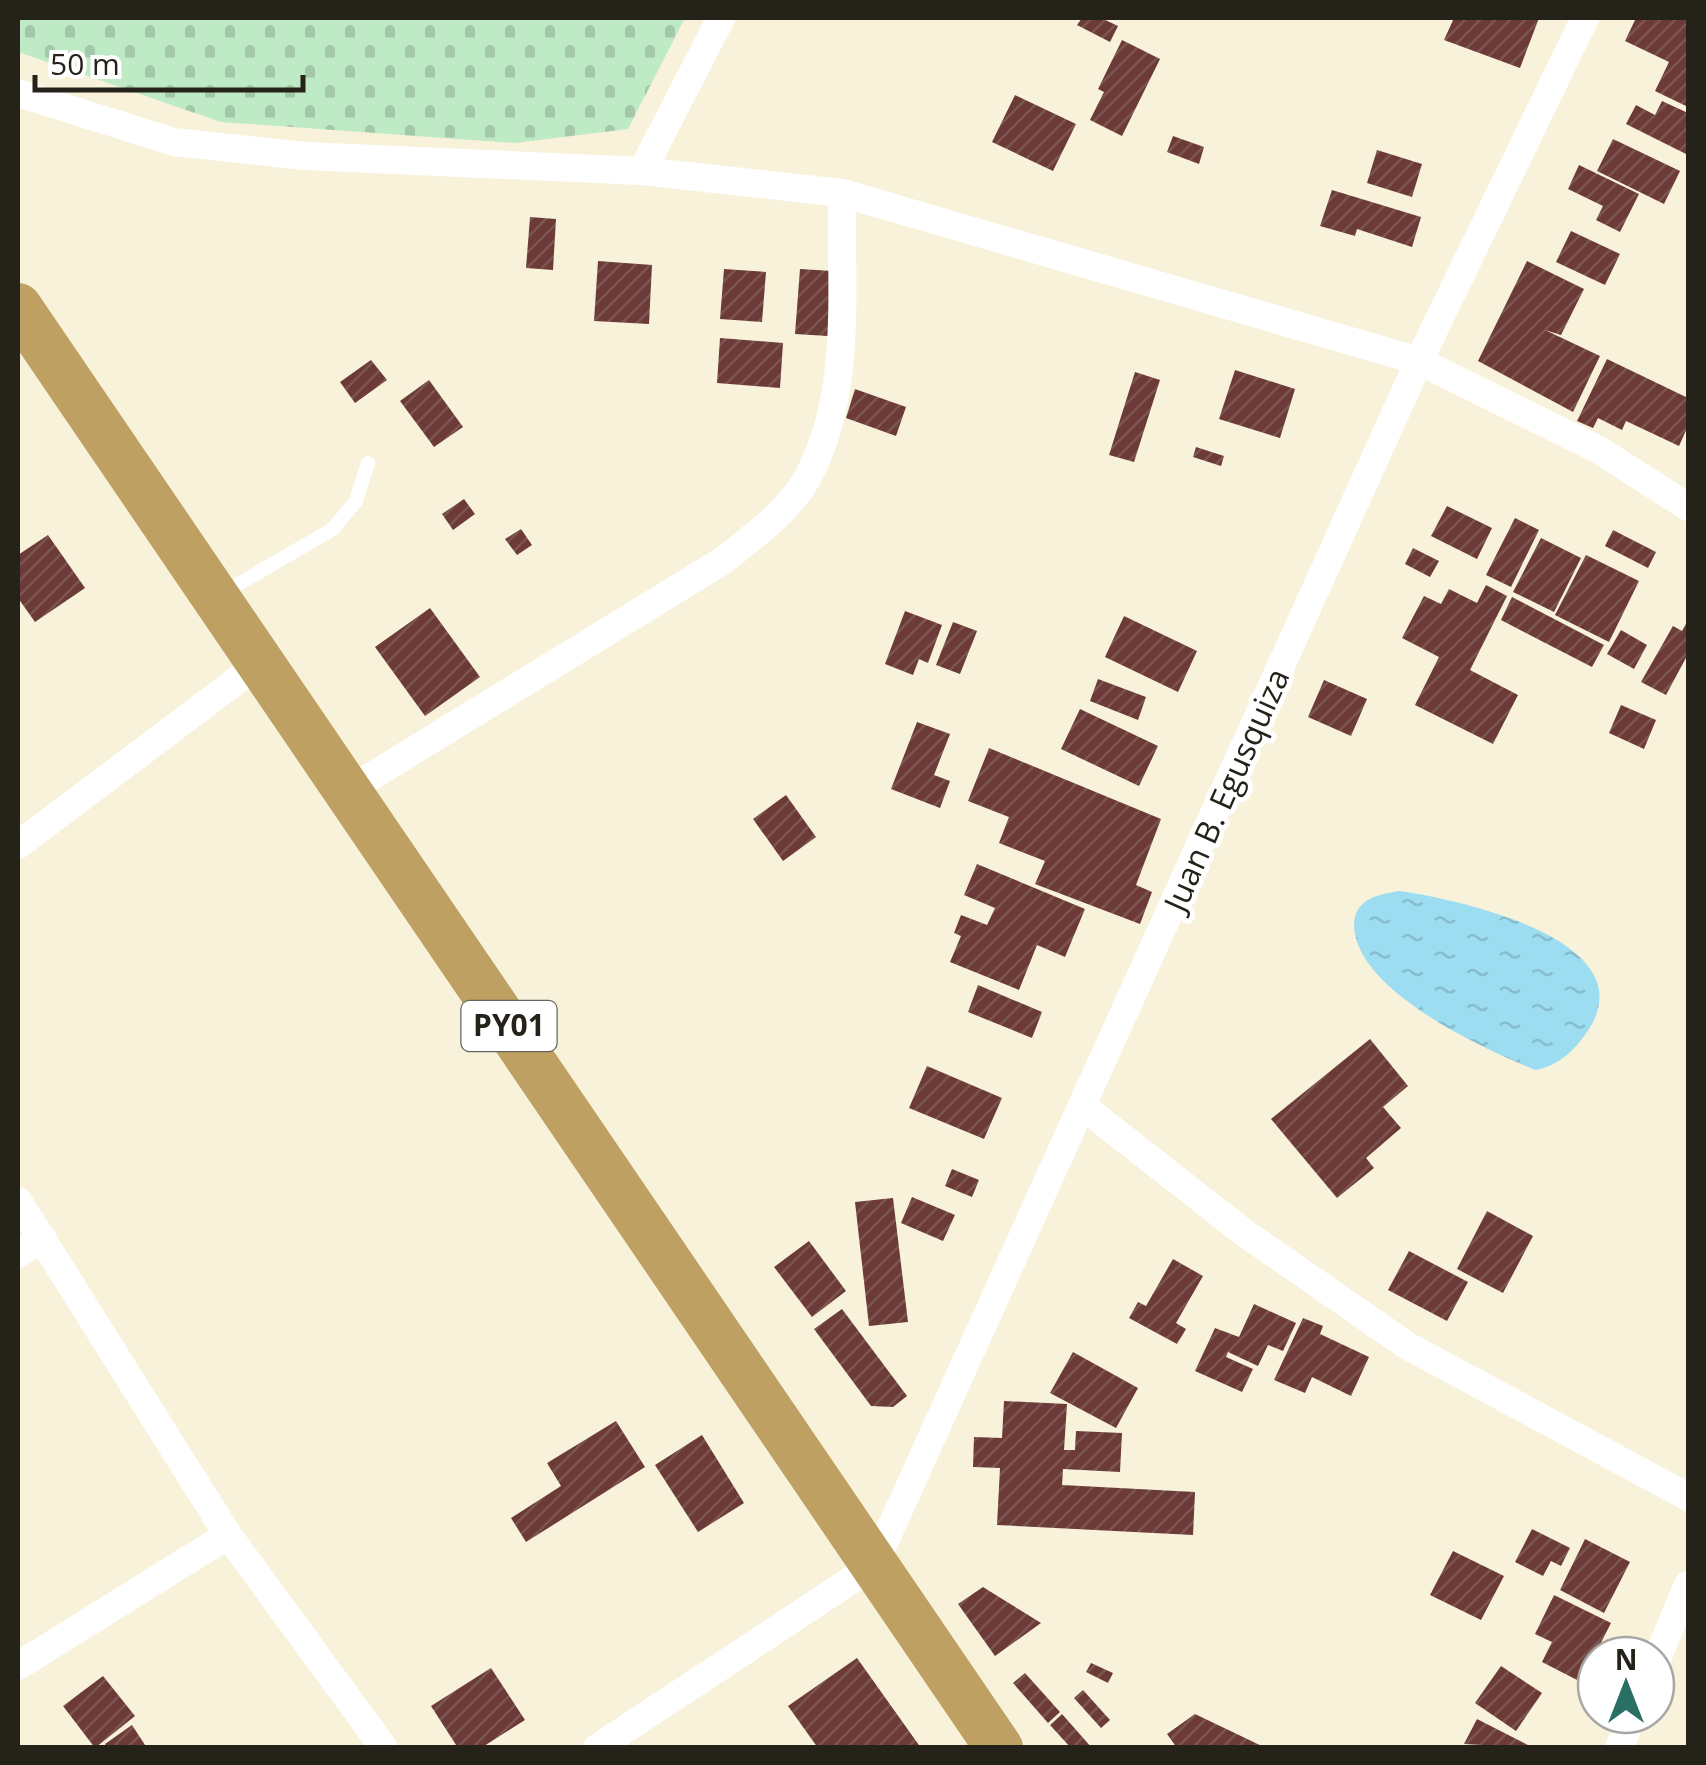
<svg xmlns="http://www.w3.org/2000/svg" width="1706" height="1765" viewBox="0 0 1706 1765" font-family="'Open Sans',sans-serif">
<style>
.cemetery{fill:url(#cemetery-stones)}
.water{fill:url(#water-ripples)}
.building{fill:url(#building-hatch)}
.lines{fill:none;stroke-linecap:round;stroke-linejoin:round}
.service{stroke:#fff;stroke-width:14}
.minor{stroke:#fff;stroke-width:28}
.trunk{stroke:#bea063;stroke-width:48}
.labels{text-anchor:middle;stroke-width:10;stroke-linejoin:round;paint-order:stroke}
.shield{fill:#fff;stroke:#66645e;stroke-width:2.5}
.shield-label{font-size:30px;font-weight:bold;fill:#242219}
.street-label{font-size:32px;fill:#242219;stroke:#fff}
</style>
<defs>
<pattern id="cemetery-stones" width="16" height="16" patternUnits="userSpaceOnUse" patternTransform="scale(2.5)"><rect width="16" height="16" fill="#bfeac6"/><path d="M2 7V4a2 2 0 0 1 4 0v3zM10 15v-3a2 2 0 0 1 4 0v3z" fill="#a4c8aa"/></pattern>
<pattern id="water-ripples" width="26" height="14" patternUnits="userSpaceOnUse" patternTransform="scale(2.5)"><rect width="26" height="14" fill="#9dddf1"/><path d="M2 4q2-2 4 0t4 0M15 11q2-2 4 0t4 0" fill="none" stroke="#87bdce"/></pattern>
<pattern id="building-hatch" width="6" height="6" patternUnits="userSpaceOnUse" patternTransform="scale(2.5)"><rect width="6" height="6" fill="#6c3b37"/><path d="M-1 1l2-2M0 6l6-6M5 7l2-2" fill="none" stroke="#7c5551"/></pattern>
</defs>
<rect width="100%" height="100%" fill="#f8f2db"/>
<path class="cemetery" d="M18,18H685L628,129L515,143L221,122L18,52Z"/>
<path class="water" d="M1400,891C1455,899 1646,939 1589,1029C1576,1049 1559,1066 1535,1070C1482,1048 1354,990 1354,924C1355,898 1380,894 1400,891Z"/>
<path class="building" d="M1082,18H1101L1118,26L1110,42L1077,25Z
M1454,18H1539L1520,68L1444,40Z
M1636,18H1688V107L1655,91L1669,62L1625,41Z
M1122,40L1160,59L1122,136L1090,120L1104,92L1098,89Z
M1015,95L1076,124L1053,171L992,142Z
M1662,101L1688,113V155L1626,124L1636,105L1655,115Z
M1173,136L1204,147L1199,164L1167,152Z
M1613,139L1680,171L1664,204L1597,171Z
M1377,150L1422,164L1412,197L1367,183Z
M1579,165L1639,194L1620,232L1596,220L1603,206L1568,189Z
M1332,190L1421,217L1412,247L1357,229L1355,236L1320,226Z
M530,217L556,219L553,270L526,268Z
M1571,231L1620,254L1605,285L1556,262Z
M598,261L652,265L649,324L594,321Z
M1527,261L1584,289L1561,335L1545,330L1600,356L1573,412L1478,361Z
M724,269L766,272L762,322L720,319Z
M800,269L832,271L828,336L795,334Z
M720,338L783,343L780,388L717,383Z
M1607,359L1688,398V426L1679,446L1626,421L1622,430L1598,418L1593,428L1577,421Z
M371,360L387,380L355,403L340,382Z
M1235,370L1295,389L1280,438L1219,419Z
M1135,372L1160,380L1134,462L1109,455Z
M429,380L463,427L434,447L400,401Z
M855,389L906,407L896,436L846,418Z
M1196,447L1224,456L1221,466L1193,457Z
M464,499L475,514L453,530L442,514Z
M1447,506L1492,528L1477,559L1431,536Z
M1515,518L1539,530L1511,587L1486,575Z
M521,529L532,545L517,555L505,539Z
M1613,530L1656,552L1648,568L1605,546Z
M48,535L85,588L35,622L18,598V555Z
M1541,538L1581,558L1554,612L1513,592Z
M1413,548L1439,561L1430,577L1405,564Z
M1586,555L1639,581L1609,642L1555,615Z
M1486,585L1507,596L1470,670L1518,695L1493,744L1415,705L1439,657L1402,638L1424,596L1441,604L1449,589L1477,603Z
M1512,597L1604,645L1592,667L1501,620Z
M430,608L480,677L425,716L375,647Z
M905,611L942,625L928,663L919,659L913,675L885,664Z
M1124,616L1197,651L1178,692L1105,657Z
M1688,620V654L1666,695L1641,682L1673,626L1682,631Z
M953,622L977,631L960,674L936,665Z
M1621,630L1647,645L1634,669L1607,654Z
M1098,679L1146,697L1138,720L1090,701Z
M1324,680L1367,699L1351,736L1308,717Z
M1621,705L1656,720L1644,749L1609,733Z
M1080,709L1158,746L1139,786L1061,749Z
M917,722L950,734L934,775L950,781L940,808L891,789Z
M989,748L1161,819L1136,885L1152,892L1140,924L1035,884L1045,861L999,843L1009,817L968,801Z
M786,795L816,837L783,861L753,819Z
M977,864L1085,909L1065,957L1037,945L1019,990L950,962L961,936L954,933L961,915L987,925L995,908L964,895Z
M978,985L1042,1012L1032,1038L968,1012Z
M1370,1039L1408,1086L1383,1107L1401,1128L1366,1158L1374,1168L1337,1198L1271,1119Z
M927,1066L1002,1098L984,1139L909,1108Z
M952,1169L979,1180L972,1197L945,1186Z
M912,1197L955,1215L943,1241L901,1223Z
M893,1198L908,1322L869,1326L855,1202Z
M1487,1211L1533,1236L1503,1293L1457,1269Z
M809,1241L846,1291L812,1317L774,1267Z
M1409,1251L1468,1282L1447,1321L1388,1290Z
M1173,1259L1203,1276L1176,1323L1186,1329L1177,1344L1129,1318L1138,1302L1146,1306Z
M1254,1304L1296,1323L1283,1351L1268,1345L1258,1366L1228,1352L1226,1357L1253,1369L1242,1392L1195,1371L1215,1328L1239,1337Z
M842,1309L907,1396L893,1407L871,1406L814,1329Z
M1303,1318L1323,1326L1320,1334L1369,1357L1351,1396L1312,1377L1305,1393L1274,1380Z
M1073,1352L1138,1388L1116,1428L1050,1393Z
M1004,1401L1067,1404L1064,1450H1075L1076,1431L1122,1433L1120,1472L1063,1469L1062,1485L1195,1492L1193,1535L997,1525L1000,1468L973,1467L974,1437L1002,1438Z
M616,1421L645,1467L526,1542L511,1518L561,1486L547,1463Z
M702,1435L744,1503L698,1532L655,1465Z
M1532,1529L1570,1548L1561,1566L1551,1561L1543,1576L1515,1562Z
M1585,1539L1630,1562L1604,1613L1560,1590Z
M1453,1551L1504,1576L1481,1620L1430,1595Z
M983,1587L1041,1623L995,1656L958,1604Z
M1554,1595L1611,1623L1581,1682L1542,1662L1552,1642L1535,1634Z
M857,1658L921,1748H818L788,1706Z
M1091,1663L1113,1673L1108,1683L1086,1672Z
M1501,1666L1542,1693L1516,1731L1475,1703Z
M491,1668L525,1720L481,1748H458L431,1706Z
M1025,1673L1060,1712L1048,1723L1013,1683Z
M103,1676L135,1716L95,1748L63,1706Z
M1083,1690L1110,1720L1101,1728L1074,1698Z
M1062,1714L1092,1748H1071L1050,1725Z
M1195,1714L1266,1748H1177L1167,1734Z
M1477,1719L1534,1748L1464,1744Z
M132,1725L147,1748H108L105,1744Z"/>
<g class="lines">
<path class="service" d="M223,593L333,529L356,501L368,463"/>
<path class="minor" d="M18,93L174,142L305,156L642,171L842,193L1419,361L1599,450L1688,507
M642,171L721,18
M349,790L724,560C752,537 788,512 806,480C854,396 840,285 842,193
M18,845L260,663
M1085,1108L1242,1231L1406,1345L1688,1497
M18,1201L228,1535L384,1748
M18,1254L43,1238
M1656,1661L1688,1585
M18,1666L228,1535
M597,1748L874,1565L1419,361L1585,18
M1619,1748L1633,1715"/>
<path class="trunk" d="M18,307L999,1748"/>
</g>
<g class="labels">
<rect class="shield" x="461.5" y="1001" width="95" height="50" rx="8"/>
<g class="shield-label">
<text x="509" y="1036">PY01</text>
</g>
<g class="street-label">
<text transform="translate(1227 790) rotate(-66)" y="11">Juan B. Egusquiza</text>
</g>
</g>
<rect width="1706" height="1765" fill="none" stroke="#242219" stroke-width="40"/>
<g transform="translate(1626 1685)"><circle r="48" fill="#ffffff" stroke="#a7a7a3" stroke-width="2.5"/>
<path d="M0-8L18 38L0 25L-18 38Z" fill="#296f64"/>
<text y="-15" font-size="28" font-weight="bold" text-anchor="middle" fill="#242219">N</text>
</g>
<path d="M35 75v15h268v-15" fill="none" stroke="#242219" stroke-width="5"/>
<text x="50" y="75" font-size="30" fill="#242219" stroke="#ffffff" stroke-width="8" paint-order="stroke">50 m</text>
</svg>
